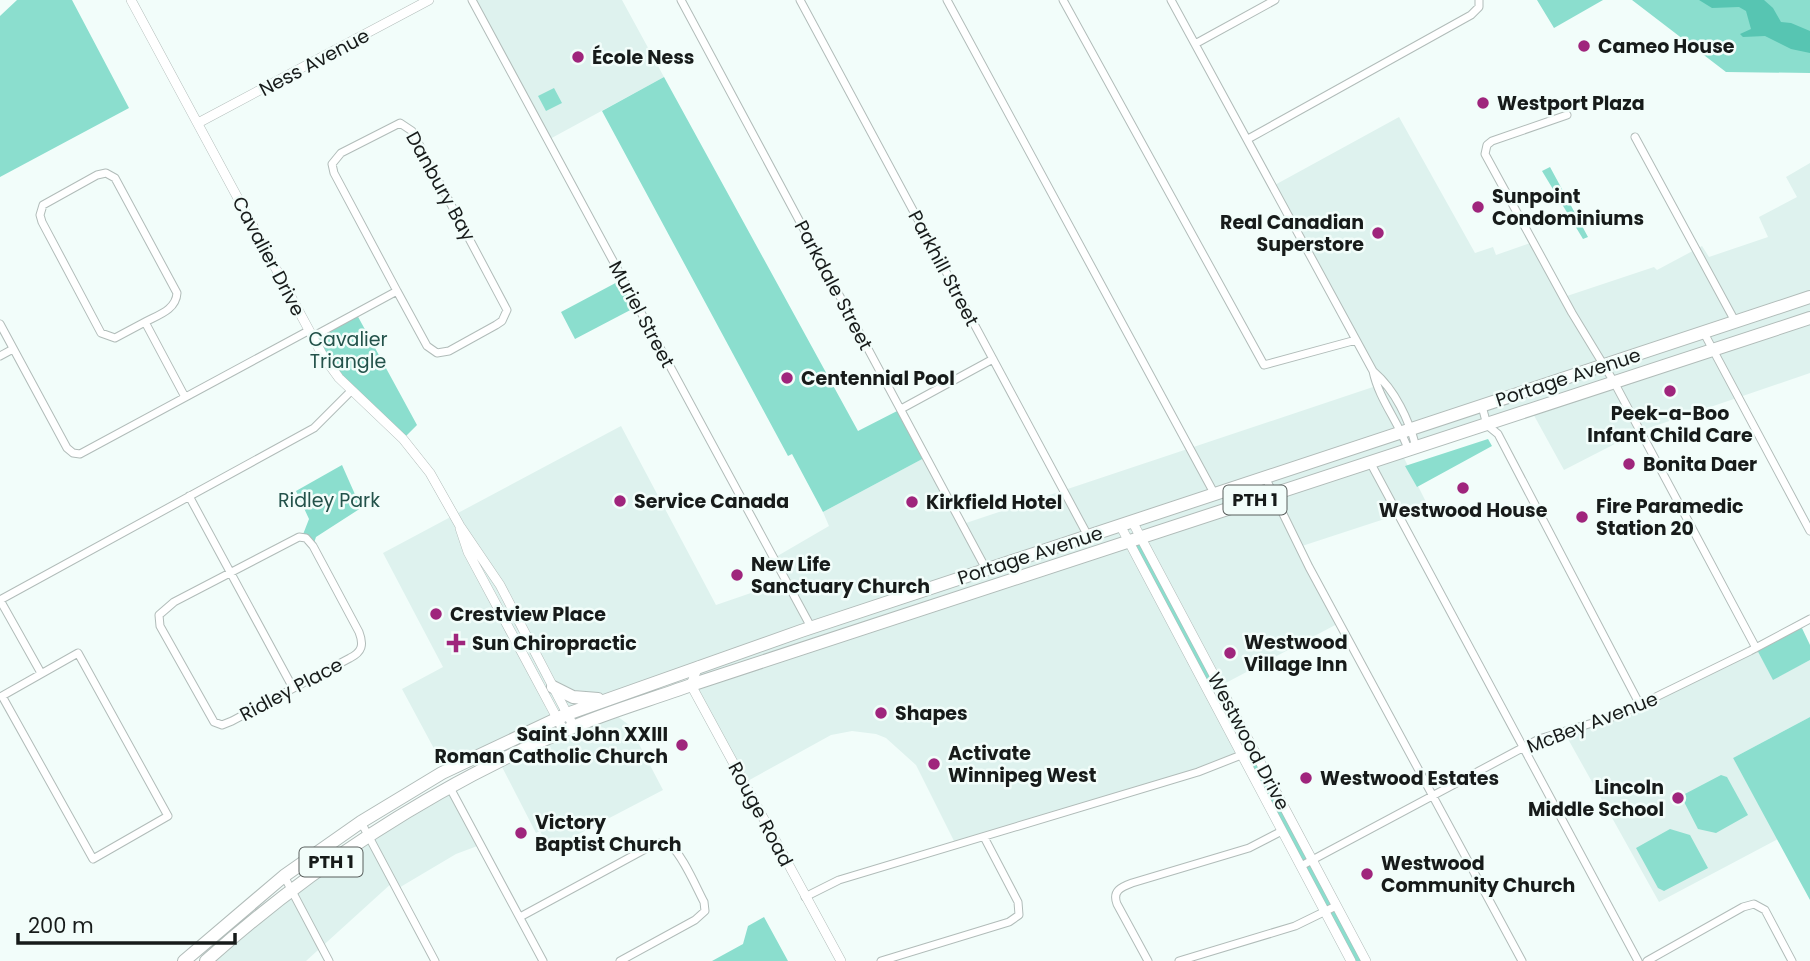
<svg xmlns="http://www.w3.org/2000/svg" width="1810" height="961" viewBox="0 0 1810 961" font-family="Poppins,sans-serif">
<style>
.built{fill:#def2ee}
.green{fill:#8bdece}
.water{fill:#57c5b2}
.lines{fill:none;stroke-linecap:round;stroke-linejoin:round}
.minor-casing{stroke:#b1bcb9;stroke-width:9}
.tertiary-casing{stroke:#b1bcb9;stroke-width:10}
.trunk-casing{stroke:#b1bcb9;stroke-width:14}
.minor{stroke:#fff;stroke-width:7}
.tertiary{stroke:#fff;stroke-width:9}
.trunk{stroke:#fff;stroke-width:12}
.poi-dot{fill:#9f257c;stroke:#f2fdfa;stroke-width:2.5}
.labels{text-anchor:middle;stroke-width:5;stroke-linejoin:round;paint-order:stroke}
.shield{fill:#f2fdfa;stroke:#595f5d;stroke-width:2}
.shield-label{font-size:18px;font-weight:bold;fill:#171b1a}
.poi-label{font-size:19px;font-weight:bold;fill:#171b1a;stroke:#f2fdfa;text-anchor:start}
.street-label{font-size:19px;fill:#171b1a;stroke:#f2fdfa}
.park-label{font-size:19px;fill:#23524a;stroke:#f2fdfa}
</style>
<rect width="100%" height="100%" fill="#f2fdfa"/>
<path class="built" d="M472,0H622L664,77L548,140Z
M1399,117L1475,253L1493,247L1496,255L1533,242L1564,297L1654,267L1657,270L1702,246L1709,257L1768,237L1759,217L1797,197L1786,177L1810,163V373L1640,431L1564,470L1531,410L1401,452L1426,502L1411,506L1412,510L1299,547L1339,623L1220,686L1128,541L1243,754L1214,767L956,845L916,765L886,738L876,734L852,731L831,735L744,783L691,685L697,666L446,771L402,689L443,667L383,553L621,426L716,605L786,581L774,558L829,526L823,512L926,457L963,524L1376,386L1373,371L1273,186Z
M1756,648L1773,679L1810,660V717L1733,758L1778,839L1659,902L1563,730L1600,722Z
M613,713L629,725L663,790L550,849L540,831L536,833L500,763Z
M449,786L480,845L456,854L397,889L393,882L306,961H206L291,890Z"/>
<path class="green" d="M17,0H72L129,108L0,177V16Z
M1537,0H1603L1554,28Z
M1632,0H1810V73L1726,72Z
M664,77L858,431L901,409L926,457L823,512L792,454L788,456L602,111Z
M554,88L562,103L546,111L538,96Z
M1550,167L1588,237L1583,239L1542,171Z
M623,279L638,306L575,339L561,312Z
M356,313L417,425L403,439L339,378L312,337Z
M1488,439L1492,446L1417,487L1405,466Z
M342,465L361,508L316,537L313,546L302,537L309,519L296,491Z
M1140,537L1216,681L1205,686L1128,541Z
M1800,624L1810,645V660L1773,680L1756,648Z
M1810,717V900L1733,758Z
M1254,750L1366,961H1351L1243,754Z
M1721,775L1727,777L1748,815L1716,833L1698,829L1681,796Z
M1670,829L1690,835L1708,868L1664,891L1658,888L1636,848Z
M764,917L788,961H712L743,944L748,926Z"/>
<path class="water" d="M1699,0H1764L1773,8L1781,22L1791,23L1810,31V53L1791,49L1765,36L1743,37L1740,34L1751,29L1746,11L1739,7L1712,8Z"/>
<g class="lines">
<g class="minor-casing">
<path id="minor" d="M472,0L811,627
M681,0L986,569
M800,0L1088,536
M947,0L1214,493
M1063,0L1264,365L1356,340
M1171,0L1373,371C1379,400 1399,422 1408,449
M1195,44L1275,0
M1567,115L1492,141L1487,145L1485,154L1572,313L1614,382L1756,648
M1635,137L1736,323
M1248,139L1471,15L1479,7V0
M145,322C158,315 176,310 177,293L115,178L106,173L97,175L43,205L40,215L42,222L101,333L115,338L145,322L185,397
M0,324L67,448L73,453L80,454L308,331
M1704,333L1810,531
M312,337L397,291L334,173L332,164L341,153L400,123L412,131L507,310L502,321L496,325L449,351L437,353L427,346L397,291
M0,356L13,349
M1374,372C1395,390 1409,420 1416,447
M1482,406L1487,425L1498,434L1640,705
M901,409L993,359
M1370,462L1638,961
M1265,477L1309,567L1522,961
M189,496L293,688
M299,537L306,538L313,546L359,632C364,645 362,652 350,658L232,721L222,725L214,722L160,626L159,615L174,602Z
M0,600L314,428L352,390
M0,600L41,673
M78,653L168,816L93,859L2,696Z
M449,786L543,961
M361,822L435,961
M1301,866L1539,739L1619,715L1750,651L1810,619
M284,876L329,961
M805,897L839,880L1198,772L1254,750
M520,917L651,846C657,843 662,841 668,844C680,849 697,889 704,902L705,911L695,920L620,961
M881,961L1009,922L1019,915L1018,902L984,837
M1148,961L1117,904C1112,891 1121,887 1132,883L1249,848L1282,831
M1179,961L1295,926L1336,906
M1647,961L1743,907L1754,904L1765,910L1792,961"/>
</g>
<g class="tertiary-casing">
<path id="tertiary" d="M131,0L323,356L339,378L403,439L430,473L460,526L500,585L574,727
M198,123L429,0
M1132,521L1366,961
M1120,525L1351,961
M460,528L468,552L564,731
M698,666L691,685L841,961"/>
</g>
<g class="trunk-casing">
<path id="trunk" d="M553,687L573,697L598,699
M184,961L284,876L361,822L442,773L567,714L801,631L1810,297
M206,961C313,865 434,787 566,730C607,712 650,700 691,685L1810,318"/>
</g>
<use href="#minor" class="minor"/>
<use href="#tertiary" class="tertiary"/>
<use href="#trunk" class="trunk"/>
</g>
<g class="poi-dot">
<circle cx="1584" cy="46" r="7"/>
<circle cx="578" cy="57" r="7"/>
<circle cx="1483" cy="103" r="7"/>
<circle cx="1478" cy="207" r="7"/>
<circle cx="1378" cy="233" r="7"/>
<circle cx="787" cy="378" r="7"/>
<circle cx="1670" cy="391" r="7"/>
<circle cx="1629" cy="464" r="7"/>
<circle cx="1463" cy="488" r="7"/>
<circle cx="620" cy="501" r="7"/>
<circle cx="912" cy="502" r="7"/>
<circle cx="1582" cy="517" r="7"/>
<circle cx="737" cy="575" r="7"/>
<circle cx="436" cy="614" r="7"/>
<path d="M452.5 632.5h7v7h7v7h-7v7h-7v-7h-7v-7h7z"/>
<circle cx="1230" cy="653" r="7"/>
<circle cx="881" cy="713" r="7"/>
<circle cx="682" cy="745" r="7"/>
<circle cx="934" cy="764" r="7"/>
<circle cx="1306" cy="778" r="7"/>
<circle cx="1678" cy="798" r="7"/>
<circle cx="521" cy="833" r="7"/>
<circle cx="1367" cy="874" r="7"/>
</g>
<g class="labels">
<g class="shield">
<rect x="1223.5" y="485.5" width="63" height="29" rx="5"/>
<rect x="299.5" y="847.5" width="63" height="29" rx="5"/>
</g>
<g class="shield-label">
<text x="1255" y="506">PTH 1</text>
<text x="331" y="868">PTH 1</text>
</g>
<g class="poi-label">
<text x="1598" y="53">Cameo House</text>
<text x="592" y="64">École Ness</text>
<text x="1497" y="110">Westport Plaza</text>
<text x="1492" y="203">Sunpoint<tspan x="1492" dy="22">Condominiums</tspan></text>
<text x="1364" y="229" text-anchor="end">Real Canadian<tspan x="1364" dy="22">Superstore</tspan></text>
<text x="801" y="385">Centennial Pool</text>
<text x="1670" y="420" text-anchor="middle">Peek-a-Boo<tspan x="1670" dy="22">Infant Child Care</tspan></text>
<text x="1643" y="471">Bonita Daer</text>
<text x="634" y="508">Service Canada</text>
<text x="926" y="509">Kirkfield Hotel</text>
<text x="1596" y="513">Fire Paramedic<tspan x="1596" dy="22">Station 20</tspan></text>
<text x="1463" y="517" text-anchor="middle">Westwood House</text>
<text x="751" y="571">New Life<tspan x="751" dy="22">Sanctuary Church</tspan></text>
<text x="450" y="621">Crestview Place</text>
<text x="1244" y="649">Westwood<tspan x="1244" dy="22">Village Inn</tspan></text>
<text x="472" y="650">Sun Chiropractic</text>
<text x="895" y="720">Shapes</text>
<text x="668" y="741" text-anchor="end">Saint John XXIII<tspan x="668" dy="22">Roman Catholic Church</tspan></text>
<text x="948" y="760">Activate<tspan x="948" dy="22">Winnipeg West</tspan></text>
<text x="1320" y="785">Westwood Estates</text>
<text x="1664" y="794" text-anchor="end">Lincoln<tspan x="1664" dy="22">Middle School</tspan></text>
<text x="535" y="829">Victory<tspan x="535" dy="22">Baptist Church</tspan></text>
<text x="1381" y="870">Westwood<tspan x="1381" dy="22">Community Church</tspan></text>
</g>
<g class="street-label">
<text transform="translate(314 62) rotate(-28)" y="7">Ness Avenue</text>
<text transform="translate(441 186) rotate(61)" y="7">Danbury Bay</text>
<text transform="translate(269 256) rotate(62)" y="7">Cavalier Drive</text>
<text transform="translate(944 268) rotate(62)" y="7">Parkhill Street</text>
<text transform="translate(834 285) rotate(62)" y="7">Parkdale Street</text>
<text transform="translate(642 314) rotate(62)" y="7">Muriel Street</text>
<text transform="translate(1568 377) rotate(-18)" y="7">Portage Avenue</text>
<text transform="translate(1030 555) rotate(-18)" y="7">Portage Avenue</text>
<text transform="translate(291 689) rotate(-28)" y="7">Ridley Place</text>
<text transform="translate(1592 722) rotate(-21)" y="7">McBey Avenue</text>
<text transform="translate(1249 741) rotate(62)" y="7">Westwood Drive</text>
<text transform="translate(761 814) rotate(62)" y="7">Rouge Road</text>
</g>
<g class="park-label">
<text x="348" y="346">Cavalier<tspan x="348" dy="22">Triangle</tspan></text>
<text x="329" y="507">Ridley Park</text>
</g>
</g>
<path d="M18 933v10h217v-10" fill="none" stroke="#171b1a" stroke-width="3.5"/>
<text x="28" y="933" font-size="21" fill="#171b1a" stroke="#f2fdfa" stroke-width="5" paint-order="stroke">200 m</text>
</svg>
